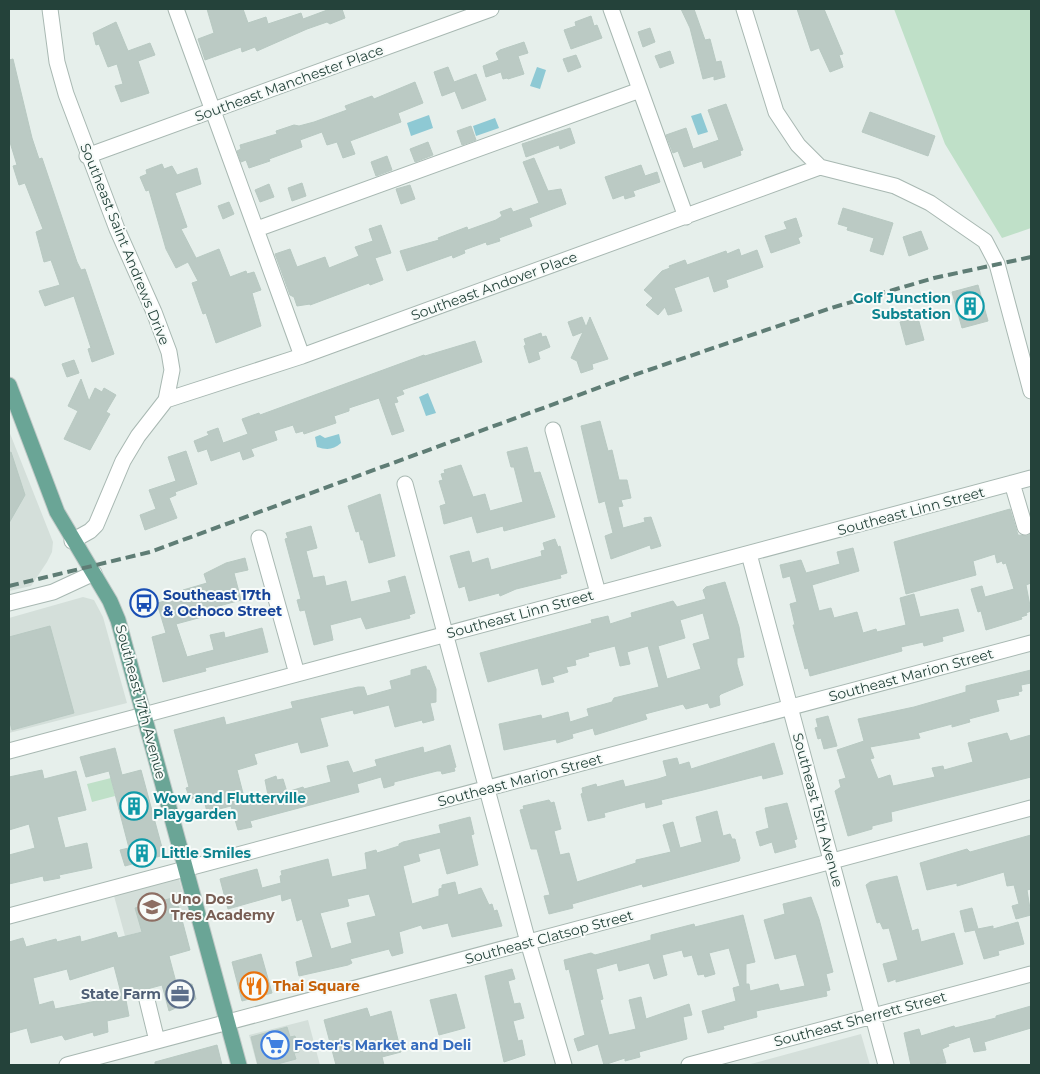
<svg xmlns="http://www.w3.org/2000/svg" width="1040" height="1074" viewBox="0 0 1040 1074" font-family="Montserrat,sans-serif">
<style>
.built{fill:#d4dfda}
.green{fill:#bfe0c8}
.water{fill:#8ec9d4}
.building{fill:#bbcac4;stroke:#b8c9c2;fill-rule:evenodd}
.lines{fill:none;stroke-linecap:round;stroke-linejoin:round}
.minor-casing{stroke:#a8b8b2;stroke-width:17}
.major-casing{stroke:#c2cac8;stroke-width:17}
.minor{stroke:#fff;stroke-width:15}
.major{stroke:#6aa596;stroke-width:15}
.rail{stroke:#5f7d75;stroke-width:4;stroke-dasharray:10 5;stroke-linecap:butt}
.labels{text-anchor:middle;stroke-width:4;stroke-linejoin:round;paint-order:stroke}
.street-label{font-size:14px;fill:#24423a;stroke:#f7fbf9}
.culture-label{font-size:14px;font-weight:bold;fill:#0d838f;stroke:#f7fbf9;text-anchor:start}
.transit-label{font-size:14px;font-weight:bold;fill:#164399;stroke:#f7fbf9;text-anchor:start}
.education-label{font-size:14px;font-weight:bold;fill:#785e54;stroke:#f7fbf9;text-anchor:start}
.food-label{font-size:14px;font-weight:bold;fill:#c56008;stroke:#f7fbf9;text-anchor:start}
.service-label{font-size:14px;font-weight:bold;fill:#4e5e75;stroke:#f7fbf9;text-anchor:end}
.shop-label{font-size:14px;font-weight:bold;fill:#366cbe;stroke:#f7fbf9;text-anchor:start}
</style>
<rect width="100%" height="100%" fill="#e6efeb"/>
<path class="built" d="M9,431L53,542L52,552L47,562L31,586L9,591Z
M83,597L94,600L103,617L127,703L9,733V618Z
M179,879L190,919L125,936L114,896Z
M308,1020L320,1065H257L249,1035Z
M861,1034L870,1065H747Z"/>
<path class="green" d="M894,9H1031V228L1002,238L945,144Z
M111,778L115,796L92,802L87,784Z"/>
<path class="water" d="M537,67L546,70L540,89L530,86Z
M701,113L708,132L698,135L691,116Z
M429,115L433,128L411,136L407,123Z
M495,118L499,128L476,136L473,126Z
M428,393L436,413L426,416L419,397Z
M339,434L341,443C333,450 327,450 317,447L315,437L320,435L325,438Z"/>
<path class="building" d="M207,9H243L248,23L266,17L268,24L301,13L303,19L330,9H342L345,18L330,24L327,22L307,29L257,51L255,47L242,52L241,47L205,60L198,39L214,33Z
M681,9H694L705,40L710,39L716,62L721,61L725,77L714,80V76L703,79L690,28Z
M797,9H824L843,54L839,55L843,67L830,72L819,48L811,51Z
M591,16L594,26L597,25L602,38L571,49L564,30L576,26L575,22Z
M116,22L128,51L150,43L155,55L138,61L149,93L121,102L115,86L123,84L117,64L108,67L99,44L96,45L93,33Z
M650,28L655,42L643,47L638,32Z
M524,42L528,53L518,56L524,74L508,79L507,78L503,79L501,72L486,77L483,66L499,60L496,53L500,50Z
M670,51L674,63L660,68L655,56Z
M576,55L581,67L568,72L563,59Z
M13,59L32,138L39,159L42,158L77,262L81,270L85,269L114,354L92,362L88,349L91,348L74,296L45,306L39,291L60,285L51,260L44,262L36,232L43,229L25,183L19,185L13,166L17,165L9,139V60Z
M448,67L454,82L476,74L486,100L462,109L455,91L442,96L434,72Z
M415,82L423,103L398,113L401,122L350,141L355,154L343,158L337,142L327,145L322,132L300,140L302,147L269,159L270,161L249,168L246,160L241,162L237,151L241,149L240,145L277,134L276,131L294,125L299,126L314,122L347,110L345,106L372,96L374,99Z
M726,104L743,150L740,151L741,155L704,168L702,161L684,167L678,151L673,153L666,135L686,128L693,149L719,140L708,110Z
M870,112L935,136L928,156L862,132Z
M471,126L476,140L462,145L457,131Z
M570,128L575,143L560,149L559,145L526,157L522,144Z
M428,142L433,155L415,162L410,149Z
M387,156L392,170L376,176L371,162Z
M534,158L548,191L561,189L566,204L529,218L532,226L499,238L500,241L487,245L486,242L464,250L465,253L453,258L452,255L407,271L400,251L439,240L438,238L467,227L468,230L496,220L502,216L500,212L511,208L513,212L539,203L523,162Z
M162,164L164,169L172,166L177,175L197,168L201,184L175,193L187,227L181,229L196,258L194,259L219,249L230,277L246,271L247,274L254,272L261,290L252,293L261,326L216,343L206,313L203,314L192,283L198,281L188,262L176,268L166,249L149,190L146,191L140,177L147,174L146,170Z
M641,165L645,176L657,172L660,182L633,191L635,196L625,199L624,195L613,199L605,177Z
M302,183L306,196L292,201L288,188Z
M269,184L274,197L260,202L255,190Z
M410,185L415,199L401,204L396,189Z
M229,202L234,214L223,219L218,206Z
M843,208L893,223L883,255L870,251L874,238L847,230L848,227L838,224Z
M796,218L802,236L798,238L800,243L771,253L765,236L787,229L784,222Z
M381,225L391,253L375,258L383,280L370,285L369,283L310,305V304L297,306L294,297L290,295L275,254L290,249L297,267L325,257L329,268L359,256L355,247L373,241L369,229Z
M921,231L928,249L909,256L903,237Z
M739,249L741,256L757,250L763,267L726,280L728,287L714,292L709,276L674,288L682,311L672,314L668,315L665,307L658,315L646,305L653,298L644,290L662,271L670,268L669,266L685,260L687,265L726,251L727,254Z
M978,285L988,321L962,328L952,292Z
M582,317L586,327L590,317L608,359L592,364L593,369L581,373L577,361L571,358L583,332L573,336L568,322Z
M918,318L924,340L906,345L900,322Z
M541,333L542,337L546,336L550,347L538,352L540,359L529,363L524,346L526,345L524,339Z
M475,341L482,362L402,390L404,394L396,397L398,402L394,403L404,431L392,435L379,398L349,408V411L334,416L336,423L304,434L303,431L296,433L293,425L274,431L277,440L251,449L254,456L243,460L240,451L211,461L207,449L198,452L194,441L209,435L207,432L218,428L223,443L248,434L242,419L259,413L260,415L424,355L425,356Z
M74,360L79,373L67,377L62,364Z
M81,379L89,401L95,388L102,392L104,388L116,395L106,412L110,414L90,450L64,439L78,411L68,406Z
M600,421L608,451L612,450L619,480H627L631,498L621,500L623,506L618,507L623,528L645,522L644,518L651,517L661,546L651,549L650,545L611,559L605,536L613,533L605,501L599,503L581,426Z
M527,447L534,473L540,472L555,517L504,531L503,526L477,533L472,516L444,524L440,506L446,504L439,481L443,480L441,474L445,473L444,470L461,465L473,497L485,494L490,511L523,502L514,467H511L507,452Z
M186,451L197,484L175,492L176,495L169,498L177,518L145,530L140,515L156,509L149,490L176,481L168,457Z
M11,452L25,495L9,523V453Z
M380,494L395,556L369,563L363,540H361L359,531L356,532L348,506Z
M1010,509L1018,535L1027,536L1031,534V583L1026,585L1031,611L1026,613L1027,615L1021,617L1022,619L986,630L981,611L978,612L971,589L982,586L985,597L1014,589L1006,563L1003,564L1002,561L997,563L995,554L973,561L976,575L906,594L894,542Z
M311,526L317,548L306,551L313,578L324,576L326,586L346,581L351,602L391,592L388,581L405,576L415,613L409,615L410,618L366,629L361,617L330,625L333,640L314,645L305,610L300,611L297,600L301,599L285,539L288,538L286,533Z
M555,539L558,547L560,546L567,573L560,575L561,578L516,589L500,596L499,593L469,601L465,586L459,588L450,556L469,551L472,563L488,558L491,570L542,556L541,551L545,550L543,543Z
M853,548L859,571L812,585L819,611L831,608L834,618L857,612L863,633L876,629L877,632L906,625L900,598L914,594L920,617L958,609L964,631L942,637L943,641L924,646L923,642L901,647L902,651L810,676L808,668L805,669L793,625H795L790,604L797,602L790,576L783,578L780,565L801,560L806,573L840,564L837,552Z
M245,558L248,570L234,573L241,600L201,611L202,617L176,624L187,657L214,650L210,635L224,632L225,638L262,628L268,652L205,668L206,671L163,682L152,637L166,633L157,603L185,596L183,590L207,583L204,574L226,563Z
M725,582L739,627L744,657L737,658V664L743,685L721,694L719,696L720,705L710,708L708,703L686,709L683,704L645,714L647,719L595,735L593,728L572,734L573,738L557,743L556,739L504,750L499,724L541,715L542,719L568,712L570,722L589,716L587,709L612,702L614,698L659,687L648,646L627,652L630,664L620,666L615,646L588,653L589,656L575,660L576,665L566,667L568,672L552,677L554,682L542,685L538,668L488,682L480,653L592,623L591,620L608,616L610,624L632,617L631,613L673,601L677,607L706,599L703,590L706,587ZM703,613L710,639L693,644L701,669L667,679L658,646L685,638L680,620Z
M50,626L74,713L12,730L9,719V637Z
M426,666L427,670H429L436,689V702L430,703L434,720L423,723L422,720L395,727L389,705L354,714L353,710L320,718L328,746L301,753L298,742L254,754L257,764L237,770L245,801L268,795L265,780L276,776L277,780L283,779L287,792L303,787L304,789L331,782L327,766L348,761L353,773L377,766L375,760L423,747L424,753L450,745L456,767L454,768L455,771L442,774L441,771H437L394,782V785L384,788L381,777L357,784L359,792L250,821L252,827L238,830L231,806L207,812L203,796L190,799L186,788L189,787L174,730L224,717L226,725L293,708L291,702L358,687H364L367,696L392,689L390,681L411,675V670Z
M1031,670V683L1021,685L1022,691L1018,692L1019,695L996,700L999,711L969,719L970,722L952,727V724L918,733L920,738L870,747L874,758L870,759L878,779L890,775L893,786L935,777L932,768L943,766L944,770L973,762L968,743L1007,733L1010,741L1031,735V777L891,812L892,821L872,826V829L848,836L835,791L841,787L839,780L846,778L837,750L864,741L858,719L914,707L966,692V686Z
M828,716L837,746L824,749L821,738L818,739L815,728L818,727L816,719Z
M774,743L783,774L763,779L762,775L699,791L661,800L662,804L646,808L645,802L604,813L605,817L588,821L581,794L583,793L582,788L596,784L597,787L623,780L625,787L658,779L667,776L663,761L677,758L679,765L689,762L691,769Z
M115,748L122,775L141,770L164,855L125,866L120,850L129,848L109,771L86,777L80,757Z
M42,770L44,779L76,771L86,810L57,817L65,848L87,843L92,868L59,875L60,878L44,881L43,876L9,884V855L35,848L29,824L9,830V777Z
M549,800L551,803L554,802L561,829L554,831L560,855L569,853L577,882L636,863V860L671,852L663,825L673,822L680,848L702,842L696,817L717,811L723,836L730,834L732,839H735L740,858L739,861L684,876L643,887L642,884L572,904L573,908L549,914L544,896L550,895L537,849H531L520,810L524,809L523,806Z
M787,803L797,839L794,840L796,847L775,853L772,842L760,846L756,832L769,828L765,808Z
M470,817L474,834L471,835L478,865L447,874L440,848L418,854L420,861L403,866L412,904L439,896V889L442,888V885L455,882L458,895L481,888L489,905L492,904L494,911L497,910L502,926L452,937L448,923L423,929L421,925L399,932L403,953L392,956L389,949L350,959L352,963L348,965L299,976L296,962L313,957L302,919L297,921L291,898L282,901L281,894L228,909L220,879L257,869L262,888L281,883L280,876L282,875L281,871L328,859L332,877L367,869L365,853L376,850L377,853L399,846V844L403,842L441,833L439,825ZM369,894L376,916L347,923L352,943L331,949L320,913L349,906L347,899Z
M1031,835V889L1027,890L1031,915L1016,919L1012,906L1019,904L1014,885L1007,886L1004,872L957,886V883L927,890L920,863L967,849L970,852Z
M897,876L912,931L918,929L921,942L954,933L963,964L896,982V979L888,982L883,964L898,960L889,928L883,929L880,922L877,923L866,885L870,882Z
M176,897L190,950L169,956L177,986L192,984L196,999L169,1011L162,985L125,995L129,1016L107,1021L108,1032L94,1036L93,1032L65,1040L62,1035L31,1043L27,1028L9,1033V942L23,938L26,947L56,939L57,942L80,936L81,942L116,932L118,938L142,932L135,908ZM114,966L121,993L112,995V998L55,1009L53,1001L39,1005L33,978L67,969L70,980Z
M811,897L819,919L833,972L826,974L830,990L826,991L827,996L756,1011L757,1017L723,1026L724,1029L708,1033L702,1011L736,1001L733,988L740,986L729,948L709,953L715,974L705,977L704,974L698,975L692,955L684,957L682,950L662,955L667,975L654,979L649,963L619,971L617,963L596,969L603,999L600,1000L609,1035L636,1029L629,1000L641,997L646,1019L689,1004L692,1015L683,1017L687,1039L639,1052L640,1057L625,1061V1058L604,1065L598,1044L578,1051L574,1039L585,1035L569,969L566,970L564,960L591,953L595,955L651,940V935L694,924L695,927L743,915L755,962L746,964V984H749L750,991L778,984L780,991L805,986L796,954L775,959L764,920L785,914L783,904Z
M972,908L978,929L993,926V929L1018,922L1024,944L998,951L999,955L984,959L975,930L965,932L960,911Z
M261,954L272,993L242,1001L232,962Z
M512,969L515,979L508,981L514,1004L520,1003L524,1018L513,1021L518,1041L522,1040L525,1055L504,1062L485,976Z
M456,994L465,1028L439,1035L430,1000Z
M1031,1006V1028L984,1042L986,1050L974,1052L970,1037L948,1044L949,1046L942,1049L946,1063L911,1065L904,1033L919,1029L921,1036L954,1026L955,1028L996,1018V1016Z
M367,1008L370,1017L391,1011L401,1052L382,1057L384,1065H336L324,1020Z
M287,1027L290,1037L295,1036L299,1052L294,1053L296,1059L274,1065H258L251,1037Z
M217,1045L222,1065H155V1062Z"/>
<g class="lines">
<g class="minor-casing">
<path id="minor" d="M50,9L57,62L66,94L117,229L154,312L169,352L172,370L166,400L138,436L123,461L96,525L90,531L72,541
M176,9L302,356
M611,9L686,217
M744,9L776,112L798,145L820,167L895,186L930,203L985,241L997,264L1031,391
M87,156L491,9
M257,229L640,90
M166,400L302,356L820,167
M553,430L598,593
M1012,483L1025,527
M405,484L528,942L564,1065
M259,538L297,674
M749,554L886,1065
M9,603L53,592L94,573
M9,751L1031,478
M9,916L1031,643
M147,1000L157,1041
M67,1065L1031,808
M689,1065L1031,974"/>
</g>
<g class="major-casing">
<path id="major" d="M9,385L57,512L110,601L118,620L239,1065"/>
</g>
<use href="#minor" class="minor"/>
<use href="#major" class="major"/>
<path class="rail" d="M9,586L150,552L625,378L831,308L934,278L1031,257"/>
</g>
<defs>
<g id="building-ring" transform="scale(1.4375)"><circle r="9.5" fill="#f7fbf9" stroke="#0f9aa8" stroke-width="1.5"/><path d="M-4-6H4V6H1V3H-1V6H-4ZM-2.5-4.3h1.7v1.8h-1.7ZM.8-4.3h1.7v1.8H.8ZM-2.5-1h1.7V.8h-1.7ZM.8-1h1.7V.8H.8Z" fill="#0f9aa8"/></g>
<g id="bus-ring" transform="scale(1.4375)"><circle r="9.5" fill="#f7fbf9" stroke="#1a4fb4" stroke-width="1.5"/><path d="M-5-6H5V4H4V6H2V4H-2V6H-4V4H-5ZM-3.5-4V0h7V-4ZM-3.5 1.2v1.5H-2V1.2ZM2 1.2v1.5H3.5V1.2Z" fill="#1a4fb4"/></g>
<g id="school-ring" transform="scale(1.4375)"><circle r="9.5" fill="#f7fbf9" stroke="#8d6e63" stroke-width="1.5"/><path d="M0-5L7-2L0 1L-7-2ZM-4 1L0 2.5L4 1V4Q0 6-4 4Z" fill="#8d6e63"/></g>
<g id="restaurant-ring" transform="scale(1.4375)"><circle r="9.5" fill="#f7fbf9" stroke="#e8710a" stroke-width="1.5"/><path d="M-5-6h1v4h1v-4h1v4h1v-4h1v5L-1.5 .5V6h-2V.5L-5-1ZM5-6V6H3V1.5H1.5Q1.5-4 5-6Z" fill="#e8710a"/></g>
<g id="office-ring" transform="scale(1.4375)"><circle r="9.5" fill="#f7fbf9" stroke="#5c6f8a" stroke-width="1.5"/><path d="M-6-3h4V-5.5h4V-3h4V5H-6ZM-1-4.5V-3h2v-1.5ZM-6 0V1H6V0Z" fill="#5c6f8a"/></g>
<g id="supermarket-ring" transform="scale(1.4375)"><circle r="9.5" fill="#f7fbf9" stroke="#3f7fe0" stroke-width="1.5"/><path d="M-6-5.5h2.5l.6 2H6L4.5 2H-2.5L-4.4-4H-6ZM-1.5 3.2a1.3 1.3 0 1 0 .1 0ZM3 3.2a1.3 1.3 0 1 0 .1 0Z" fill="#3f7fe0"/></g>
</defs>
<g fill-rule="evenodd">
<use href="#building-ring" x="970" y="306"/>
<use href="#bus-ring" x="144" y="603"/>
<use href="#building-ring" x="134" y="806"/>
<use href="#building-ring" x="142" y="853"/>
<use href="#school-ring" x="152" y="907"/>
<use href="#restaurant-ring" x="254" y="986"/>
<use href="#office-ring" x="180" y="994"/>
<use href="#supermarket-ring" x="275" y="1045"/>
</g>
<g class="labels">
<g class="street-label">
<text transform="translate(289 83) rotate(-20)" y="5">Southeast Manchester Place</text>
<text transform="translate(125 244) rotate(68)" y="5">Southeast Saint Andrews Drive</text>
<text transform="translate(494 286) rotate(-20)" y="5">Southeast Andover Place</text>
<text transform="translate(911 511) rotate(-15)" y="5">Southeast Linn Street</text>
<text transform="translate(520 614) rotate(-15)" y="5">Southeast Linn Street</text>
<text transform="translate(911 675) rotate(-15)" y="5">Southeast Marion Street</text>
<text transform="translate(141 702) rotate(75)" y="5">Southeast 17th Avenue</text>
<text transform="translate(520 780) rotate(-15)" y="5">Southeast Marion Street</text>
<text transform="translate(818 810) rotate(75)" y="5">Southeast 15th Avenue</text>
<text transform="translate(549 937) rotate(-15)" y="5">Southeast Clatsop Street</text>
<text transform="translate(860 1019) rotate(-15)" y="5">Southeast Sherrett Street</text>
</g>
<g class="culture-label">
<text x="951" y="303" text-anchor="end">Golf Junction<tspan x="951" dy="16">Substation</tspan></text>
<text x="153" y="803">Wow and Flutterville<tspan x="153" dy="16">Playgarden</tspan></text>
<text x="161" y="858">Little Smiles</text>
</g>
<g class="transit-label">
<text x="163" y="600">Southeast 17th<tspan x="163" dy="16">&amp; Ochoco Street</tspan></text>
</g>
<g class="education-label">
<text x="171" y="904">Uno Dos<tspan x="171" dy="16">Tres Academy</tspan></text>
</g>
<g class="food-label">
<text x="273" y="991">Thai Square</text>
</g>
<g class="service-label">
<text x="161" y="999">State Farm</text>
</g>
<g class="shop-label">
<text x="294" y="1050">Foster's Market and Deli</text>
</g>
</g>
<rect width="1040" height="1074" fill="none" stroke="#24423a" stroke-width="20"/>
</svg>
